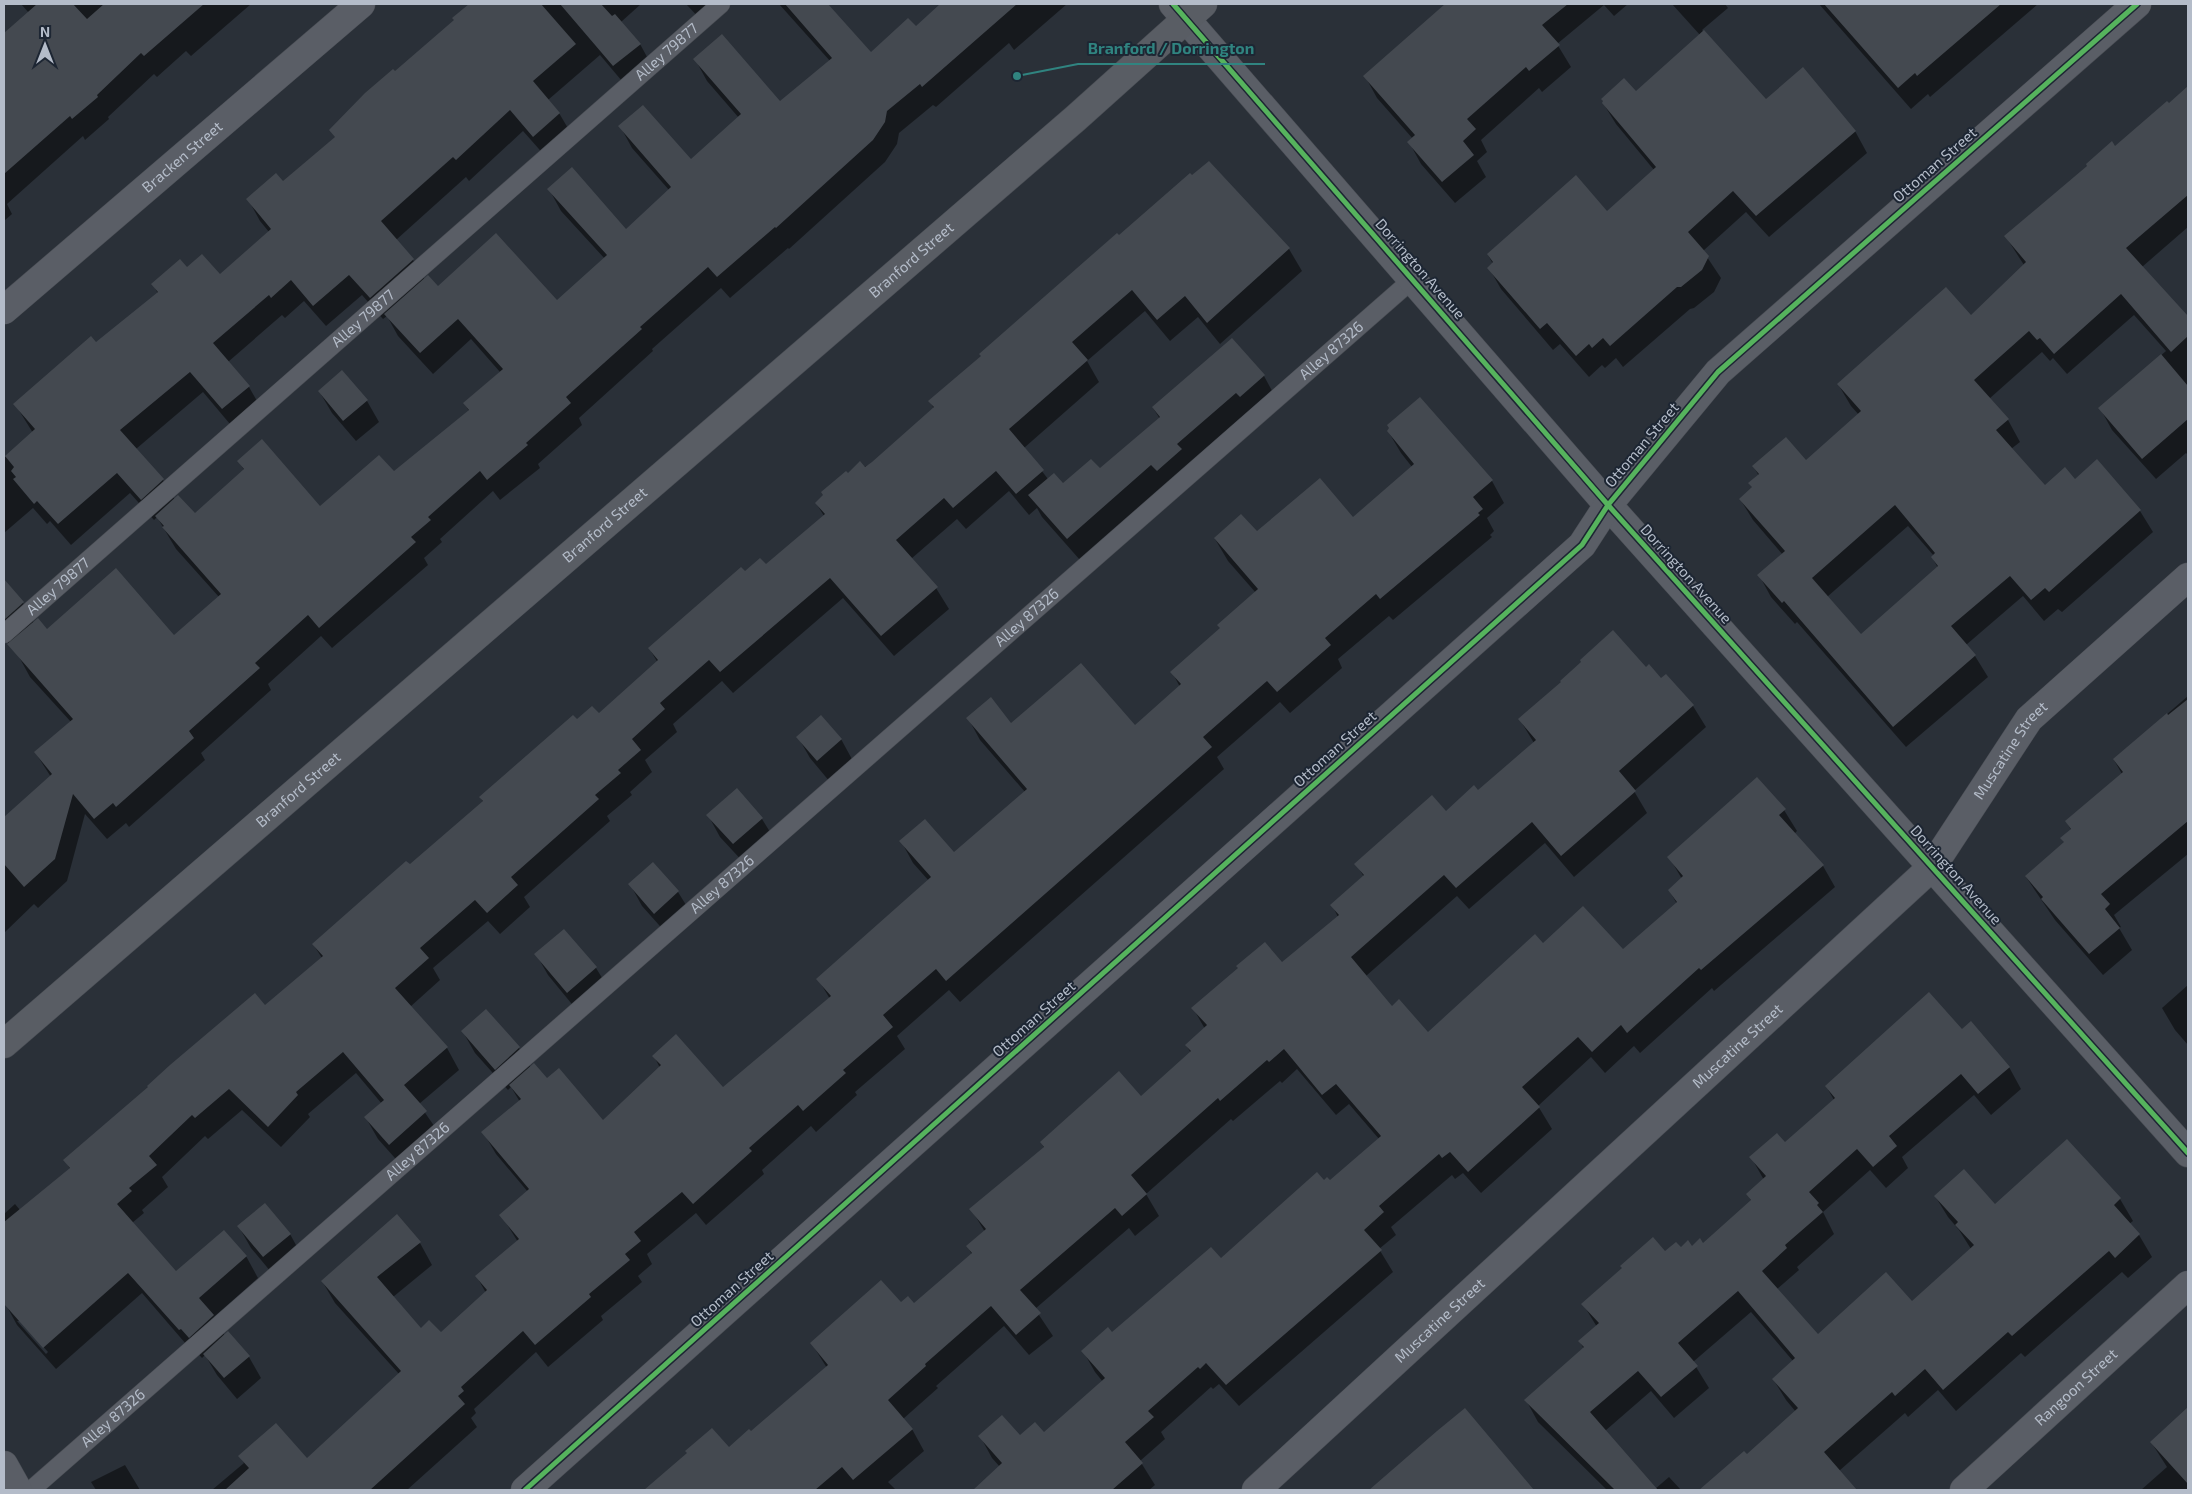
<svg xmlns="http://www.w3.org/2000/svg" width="2192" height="1494" viewBox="0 0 2192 1494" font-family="'Exo 2',sans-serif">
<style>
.shadow{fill:#0007;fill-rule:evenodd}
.building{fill:#444950;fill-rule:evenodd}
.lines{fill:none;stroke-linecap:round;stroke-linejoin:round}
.service-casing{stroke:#484c53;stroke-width:19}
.minor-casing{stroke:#484c53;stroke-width:29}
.secondary-casing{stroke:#484c53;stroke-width:29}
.service{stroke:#5a5e66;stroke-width:18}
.minor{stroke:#5a5e66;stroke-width:28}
.secondary{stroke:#595d64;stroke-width:28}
.cycleway-casing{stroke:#1d2633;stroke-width:8}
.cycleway{stroke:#56b35d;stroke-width:5}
.labels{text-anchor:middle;stroke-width:4;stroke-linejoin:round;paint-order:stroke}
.street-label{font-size:15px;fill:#b4bcc9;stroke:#1d2633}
.leader{fill:none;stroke:#308480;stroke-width:2}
.callout-dot{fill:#308480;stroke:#1d2633;stroke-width:2}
.callout-label{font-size:16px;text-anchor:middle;font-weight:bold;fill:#308480;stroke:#1d2633;stroke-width:4;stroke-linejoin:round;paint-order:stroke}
</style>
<rect width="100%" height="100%" fill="#2a3038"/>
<path class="shadow" d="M21,4H251L191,56L186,51L157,77L154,74L108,117L109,119L85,140L83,136L7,204L12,214L4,221V35L29,13Z
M471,4H641L621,22L640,44L652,66L627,87L600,55L548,100L559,113L572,135L546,157L523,131L469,181L466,177L396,240L413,260L425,280L438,287L557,302L605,259L561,211L549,189L626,231L669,190L632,148L620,126L691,160L739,118L707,81L695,59L780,103L830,61L779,4H827L871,53L916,28L942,4H1067L1014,50L1009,43L936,107L933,105L899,133L897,144L885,162L789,249L788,248L730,298L721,288L652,349L653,351L579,418L582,425L538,464L540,468L500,500L493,491L440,539L442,542L424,558L428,565L332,648L321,636L268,684L271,690L201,753L205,760L129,827L126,823L107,839L85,814L67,881L38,908L34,904L4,933V819L51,777L35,752L71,722L30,677L18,655L4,638V581L23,603L34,623L46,630L174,637L219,597L176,549L157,517L154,520L130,493L71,545L50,521L47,524L33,508L4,533V458L33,433L15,404L96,344L158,294L153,284L187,269L219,276L269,232L260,221L248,199L283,183L336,138L331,130L455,21L454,18ZM362,295L383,319L387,316L398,336L433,374L471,339L500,372L464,403L469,411L394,473L320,508L239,462L244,470L194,515L175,500L163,480L136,449L203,392L235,430L261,408L249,387L228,362L282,315L285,318L304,301L326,326Z
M686,4H721L701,20Z
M1446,4H1628L1614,16L1604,5L1557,44L1571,67L1542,92L1539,88L1481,140L1487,152L1477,161L1486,177L1455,203L1421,164L1409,142L1413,139L1377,98L1365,76Z
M1672,4H1725L1728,8L1702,30L1766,101L1855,131L1867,153L1769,237L1746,212L1703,251L1721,278L1714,292L1694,308L1690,309L1623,367L1616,358L1605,368L1602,365L1589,377L1560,344L1553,350L1501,289L1489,268L1493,264L1488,255L1607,212L1654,170L1616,124L1603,103L1635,93L1700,35Z
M1819,4H2038L1930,97L1928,94L1911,109Z
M2188,88V227L2142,267L2188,318V455L2186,453L2156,479L2112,430L2100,408L2166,351L2134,315L2067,374L2053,358L2050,361L2042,352L1989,399L2008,420L2020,442L2011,449L2045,486L2075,480L2140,511L2153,532L2062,612L2058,609L2044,621L2023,596L1966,645L1975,656L1988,677L1906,747L1797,622L1795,624L1771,597L1759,575L1783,555L1753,520L1740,499L1753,488L1759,476L1753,466L1806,462L1859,415L1851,406L1838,384L1971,317L2024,265L2006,237ZM1908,526L1934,556L1932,557L1938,568L1861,636L1827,597Z
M1209,162L1289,249L1302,271L1220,344L1198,317L1170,341L1145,311L1087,361L1099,382L1024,448L1048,479L1063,484L1099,470L1160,419L1153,408L1232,340L1264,376L1276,398L1080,560L1042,517L1037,508L1029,515L1009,491L966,529L957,519L911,559L936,588L949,609L894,656L843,598L733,693L722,681L673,724L677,732L645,760L652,772L630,792L632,795L607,816L610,821L524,897L530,907L500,934L488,921L433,968L440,980L410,1007L447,1048L459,1070L419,1104L439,1133L402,1166L378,1139L366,1118L382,1104L356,1073L308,1114L310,1117L281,1147L242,1110L208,1139L205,1136L162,1177L168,1187L142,1210L144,1213L132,1223L176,1273L246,1256L258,1278L214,1317L225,1336L249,1357L261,1378L237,1399L217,1375L205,1355L202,1358L194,1349L192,1351L142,1293L56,1369L17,1325L5,1303L8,1300L4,1296V1214L15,1204L20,1210L70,1169L65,1160L265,1007L322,958L313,944L410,866L483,802L480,797L577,721L599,715L658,663L649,648L745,573L766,566L824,516L816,503L848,474L873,463L934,409L930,401ZM17,1321H20L48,1352L46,1354Z
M319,391L367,401L379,422L356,441L332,413Z
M1388,431L1492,481L1504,503L1487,518L1494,531L1490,535L1492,537L1393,620L1389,616L1338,659L1342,668L1290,713L1280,702L1217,757L1224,769L960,1002L949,990L897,1036L905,1049L855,1092L857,1095L816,1132L811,1126L762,1170L764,1174L706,1225L696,1213L647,1254L652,1264L638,1276L642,1282L601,1316L603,1320L548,1367L536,1352L474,1409L476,1413L471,1418L477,1427L407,1490H212L244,1463L240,1456L307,1459L399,1374L335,1303L322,1281L420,1243L432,1265L393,1297L421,1329L441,1334L486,1293L477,1277L518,1242L501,1215L528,1192L496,1154L483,1132L520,1102L511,1087L508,1090L475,1053L463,1032L486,1011L519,1048L531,1068L603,1121L660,1068L654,1056L723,1089L830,999L818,979L929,881L913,863L901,841L954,853L1025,792L980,740L968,718L1011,725L1134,727L1180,687L1172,672L1221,629L1256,593L1228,561L1215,539L1353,518L1412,467L1401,453Z
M1646,669L1693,706L1706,727L1634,791L1647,813L1574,877L1545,843L1469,909L1457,896L1366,976L1391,1007L1428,1034L1543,945L1622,951L1677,904L1669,890L1682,879L1669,857L1784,810L1797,831L1794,834L1823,866L1835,887L1714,991L1712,988L1640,1053L1634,1046L1605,1073L1591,1057L1538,1106L1552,1129L1481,1193L1463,1173L1455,1179L1452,1175L1391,1227L1396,1235L1379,1249L1393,1272L1239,1406L1219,1384L1213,1389L1211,1387L1161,1432L1165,1439L1140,1461L1155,1485L1149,1490H980L1000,1467L992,1458L980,1436L1020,1437L1044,1434L1103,1382L1095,1372L1083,1351L1112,1334L1221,1260L1324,1182H1330L1379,1139L1349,1104L1336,1115L1297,1069L1282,1083L1280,1081L1233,1121L1231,1119L1146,1194L1159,1216L1135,1236L1129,1228L1035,1309L1053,1336L1029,1355L1004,1326L936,1386L938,1388L903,1419L912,1429L924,1451L888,1482L896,1490H645L688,1454L729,1448L751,1432L827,1368L812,1344L901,1304L914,1305L972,1255L968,1247L985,1232L971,1209L1044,1148L1041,1142L1141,1098L1191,1053L1186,1045L1205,1029L1193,1008L1281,964L1338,917L1332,905L1364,877L1356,864L1446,813L1478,791L1534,743L1520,720Z
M2188,696V854L2114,915L2121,927L2119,928L2132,950L2103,975L2055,920L2026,877L2065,843L2062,838L2071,830L2066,821L2122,774L2114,760Z
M798,737L841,739L853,761L830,782L810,758Z
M708,815L762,819L775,840L746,865L720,837Z
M653,864L678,892L691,913L667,934L642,906L630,884Z
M564,931L596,968L609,989L580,1014L548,975L536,954Z
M2188,985V1045L2175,1030L2162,1008Z
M1962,1030L2009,1067L2021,1089L1991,1115L1974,1095L1902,1157L1908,1168L1886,1188L1870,1170L1823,1212L1834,1234L1797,1267L1799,1270L1777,1289L1818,1335L1912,1303L1971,1249L1959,1230L1948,1217L1935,1196L1995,1206L2067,1140L2120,1199L2133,1221L2129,1224L2139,1235L2152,1257L2128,1278L2122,1272L2025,1357L2021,1353L1956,1411L1938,1390L1908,1417L1905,1413L1839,1471L1852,1490H1701L1744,1452L1747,1456L1796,1412L1786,1400L1773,1379L1793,1361L1751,1312L1693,1362L1709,1388L1674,1418L1651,1391L1605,1431L1655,1489L1669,1477L1681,1490H1607L1538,1422L1526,1400L1584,1349L1580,1342L1597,1327L1583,1304L1665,1253L1703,1245L1752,1202L1747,1194L1764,1180L1751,1157L1785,1144L1834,1100L1826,1086Z
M239,1227L290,1234L302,1256L276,1278L251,1248Z
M1465,1409L1532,1490H1373L1372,1489Z
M2188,1409V1490H2141L2167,1467L2151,1442Z
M125,1465L140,1490H96L91,1482Z"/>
<path class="building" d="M37,4H73L87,19L104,4H204L144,56L141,53L97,95L98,97L72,119L70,116L4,174V33Z
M469,4H541L576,44L533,81L560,113L533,137L510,110L456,160L453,157L381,221L414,259L370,298L349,275L313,306L291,280L271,298L269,295L213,343L250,386L222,409L190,372L120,430L164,479L141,500L117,473L58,524L37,501L34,504L13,479L16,477L11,471L14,467L5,456L35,429L13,404L91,336L96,342L158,292L151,284L180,259L187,267L202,254L220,274L271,229L246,199L276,173L283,181L335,137L329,130L365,93L393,69L395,71L454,20L452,18Z
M560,4H601L612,16L615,14L641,44L613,66Z
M785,4H828L871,52L908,18L916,26L940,4H1017L922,87L920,84L887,111L885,122L873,140L776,228L775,227L717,277L708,267L640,327L642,329L566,397L571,403L526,443L528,445L487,480L480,471L428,517L431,520L411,537L416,542L319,628L308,615L255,663L260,668L189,731L194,738L116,807L113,803L94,819L73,794L55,859L24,887L4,864V817L52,774L34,752L73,719L7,644L38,618L47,629L116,568L174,635L221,594L162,527L164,526L155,516L178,495L195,513L244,469L237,461L262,439L320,506L379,455L394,471L469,410L463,403L503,369L458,319L420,353L384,314L428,275L438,286L496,233L557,300L607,255L547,189L572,167L626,229L671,187L618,126L643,105L691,159L741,114L693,59L722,34L780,101L832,58Z
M1445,4H1568L1542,25L1560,45L1529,71L1526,67L1467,119L1476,129L1463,141L1474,155L1442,182L1407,142L1415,135L1363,76Z
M1824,4H2001L1917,76L1915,73L1898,88Z
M1704,30L1766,99L1803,67L1856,131L1756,216L1733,191L1688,232L1709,256L1702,270L1681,287H1677L1610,346L1603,338L1592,348L1589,344L1576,356L1547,323L1540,329L1487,268L1493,262L1487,254L1576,175L1607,211L1656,167L1602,103L1603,101L1601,99L1624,78L1636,91Z
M2188,86V195L2126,248L2188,316V336L2171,352L2121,294L2054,354L2040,338L2037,340L2029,331L1974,380L2009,419L1996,430L2045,485L2065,467L2075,479L2097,459L2141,510L2049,592L2045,588L2031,600L2010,576L1951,626L1976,655L1893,727L1784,601L1782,603L1757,575L1785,551L1739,499L1752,487L1748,483L1759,474L1752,466L1786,437L1806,460L1861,411L1837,384L1946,287L1971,315L2026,262L2004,236L2087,166L2086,164L2112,141L2115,146L2167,101L2169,103ZM1895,505L1935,553L1931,557L1938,566L1861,634L1812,578Z
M1209,161L1290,248L1207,323L1185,296L1157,320L1132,290L1072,342L1088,360L1009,429L1044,470L1016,494L996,471L953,508L944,498L896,540L938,587L881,636L830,578L720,672L709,660L660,703L665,709L632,739L641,750L618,770L621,773L595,795L599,799L511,877L518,885L487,913L475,900L420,948L429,958L395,988L448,1047L404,1085L427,1111L389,1145L364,1117L384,1100L343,1052L296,1092L298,1095L268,1127L229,1089L195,1118L192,1115L149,1156L157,1165L129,1188L132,1191L117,1204L176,1271L224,1230L247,1256L199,1298L214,1315L189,1338L181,1329L179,1330L128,1273L43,1348L4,1304V1222L70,1168L63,1160L148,1087L147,1086L170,1065L255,993L265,1005L323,956L312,944L406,861L410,864L483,801L479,797L573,715L577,719L592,706L599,713L658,660L648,648L741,567L745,571L760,558L766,564L825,514L815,503L823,495L821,492L846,471L848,473L860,461L865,467L872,462L934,407L928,401L981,356L979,354L1117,233L1119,235L1190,173L1192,175Z
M1232,338L1265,375L1240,397L1236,393L1177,444L1182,449L1157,471L1151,465L1067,539L1028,495L1054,473L1063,483L1091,459L1100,468L1160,417L1152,407Z
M2161,354L2188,386V419L2142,459L2098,408Z
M342,370L368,400L343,421L318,391Z
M1420,397L1493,480L1473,497L1483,509L1478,513L1480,515L1380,599L1376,594L1325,638L1331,645L1277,692L1267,681L1203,737L1212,747L946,981L936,969L883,1015L893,1027L843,1070L846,1073L803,1111L798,1105L749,1148L752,1151L693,1204L682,1192L634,1232L641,1241L625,1254L630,1260L589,1294L591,1297L535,1345L523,1331L461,1387L464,1391L458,1396L465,1404L370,1490H225L249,1468L238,1456L276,1423L307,1458L401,1371L321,1281L397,1214L421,1242L377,1277L421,1328L429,1320L441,1332L487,1290L475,1276L519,1239L499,1215L529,1189L481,1132L521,1099L509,1085L534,1063L547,1078L559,1068L603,1120L661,1065L652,1056L676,1034L723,1087L831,996L816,979L931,877L899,841L925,819L954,852L1027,789L966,718L991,697L1011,723L1081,663L1135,725L1181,684L1170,672L1220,628L1217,625L1258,589L1214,538L1241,514L1257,531L1320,478L1353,517L1414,464L1387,431L1389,428L1387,425Z
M4,579L24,602L4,620Z
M1613,630L1646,667L1649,664L1661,678L1666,674L1694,705L1619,771L1636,791L1561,856L1532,822L1456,888L1444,875L1351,957L1392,1006L1399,999L1428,1032L1535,934L1543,943L1583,906L1623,949L1677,902L1668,890L1683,876L1667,857L1757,777L1786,809L1779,815L1824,865L1701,970L1699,968L1627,1033L1621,1025L1592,1052L1578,1037L1522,1087L1540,1107L1468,1172L1450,1152L1442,1158L1439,1154L1379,1206L1384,1212L1364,1230L1382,1250L1226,1385L1206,1363L1200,1369L1198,1367L1148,1411L1154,1417L1125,1442L1143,1463L1112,1490H973L1002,1463L978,1436L1002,1415L1020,1435L1035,1422L1044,1432L1105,1378L1081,1351L1108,1327L1112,1332L1211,1247L1221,1258L1317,1172L1324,1180L1327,1177L1330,1180L1381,1136L1336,1084L1322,1095L1284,1049L1269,1062L1267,1060L1220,1101L1218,1098L1131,1175L1147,1194L1122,1216L1115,1208L1020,1290L1041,1313L1016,1335L991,1306L925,1364L926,1366L888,1400L913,1429L853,1480L842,1467L815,1490H644L687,1453L685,1451L712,1428L729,1447L749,1429L751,1431L828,1365L810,1343L881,1280L901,1302L908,1296L914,1303L972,1253L966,1246L986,1229L969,1209L1044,1147L1040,1142L1119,1071L1141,1096L1191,1051L1185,1045L1207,1025L1191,1008L1238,968L1236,966L1265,942L1282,962L1339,915L1330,905L1364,875L1354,864L1432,795L1446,811L1474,785L1478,790L1536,740L1518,719L1561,682L1560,681L1581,662L1580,660Z
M2188,699V821L2101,894L2110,904L2105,909L2120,928L2089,954L2041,899L2043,897L2025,876L2064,842L2060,838L2071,829L2065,821L2123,772L2113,759L2167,713L2168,715Z
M821,715L842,739L817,761L796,737Z
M737,788L763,818L733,844L706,815Z
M653,862L679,891L654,914L628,884Z
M564,929L597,967L567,993L534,954Z
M1929,992L1962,1029L1971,1021L2010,1067L1978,1094L1961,1074L1889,1136L1897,1146L1873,1167L1857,1149L1809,1192L1819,1203L1817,1205L1823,1212L1785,1245L1787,1248L1762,1271L1818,1334L1886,1272L1912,1301L1974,1245L1955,1225L1958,1222L1934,1196L1964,1169L1995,1204L2067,1139L2121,1198L2114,1205L2140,1234L2115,1258L2109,1251L2012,1336L2008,1332L1943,1390L1925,1369L1895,1396L1892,1392L1824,1452L1857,1490H1699L1744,1451L1747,1454L1798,1408L1772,1379L1795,1358L1738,1291L1678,1343L1698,1366L1661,1397L1638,1371L1590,1412L1658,1490H1615L1524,1400L1584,1347L1578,1341L1599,1323L1581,1304L1622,1268L1620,1266L1653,1237L1665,1251L1676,1242L1681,1247L1688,1240L1692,1246L1700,1238L1703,1243L1751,1200L1746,1194L1766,1176L1749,1157L1777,1133L1785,1142L1835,1098L1825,1086Z
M486,1009L520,1047L495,1070L461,1031Z
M265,1203L291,1234L263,1257L237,1226Z
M228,1331L250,1356L224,1378L203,1354Z
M2188,1407V1484L2150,1442Z
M1465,1408L1534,1490H1369L1437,1431Z"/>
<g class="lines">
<g class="service-casing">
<g id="service">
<path id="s1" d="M4,634L721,4"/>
<path id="s2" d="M31,1490L1413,279"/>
</g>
</g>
<g class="minor-casing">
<g id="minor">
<path d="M1173,4L1608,505L2188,1153"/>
<path id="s3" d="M4,310L361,4"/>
<path d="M4,1465L18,1490"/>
<path d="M525,1490L1582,545L1608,505L1718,372L2137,4"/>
<path id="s4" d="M1256,1490L1932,867L2029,719L2188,577"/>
<path id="s5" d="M1964,1490L2188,1285"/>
</g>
</g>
<g class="secondary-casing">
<g id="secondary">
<path id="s6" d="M4,1044L1076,118L1203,4"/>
</g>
</g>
<use href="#service" class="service"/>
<use href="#minor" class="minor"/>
<use href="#secondary" class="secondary"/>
<g class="cycleway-casing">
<path id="cycleway" d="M1173,4L1608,505L2188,1153
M525,1490L1582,545L1608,505L1718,372L2137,4"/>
</g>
<use href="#cycleway" class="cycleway"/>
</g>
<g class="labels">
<g class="street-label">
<text dy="5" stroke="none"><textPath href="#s1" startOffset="882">Alley 79877</textPath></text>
<text dy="5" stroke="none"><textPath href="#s3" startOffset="235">Bracken Street</textPath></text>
<text transform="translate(1935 165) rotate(-41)" y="5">Ottoman Street</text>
<text dy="5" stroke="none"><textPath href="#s6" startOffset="1199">Branford Street</textPath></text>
<text transform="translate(1420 269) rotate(49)" y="5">Dorrington Avenue</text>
<text dy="5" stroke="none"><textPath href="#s1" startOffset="478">Alley 79877</textPath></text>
<text dy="5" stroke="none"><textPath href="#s2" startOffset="1729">Alley 87326</textPath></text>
<text transform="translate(1642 445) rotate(-50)" y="5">Ottoman Street</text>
<text dy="5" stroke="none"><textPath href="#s6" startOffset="794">Branford Street</textPath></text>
<text transform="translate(1686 574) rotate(48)" y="5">Dorrington Avenue</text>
<text dy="5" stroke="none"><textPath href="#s1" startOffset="72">Alley 79877</textPath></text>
<text dy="5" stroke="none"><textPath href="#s2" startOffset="1324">Alley 87326</textPath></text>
<text transform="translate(1335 749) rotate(-42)" y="5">Ottoman Street</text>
<text dy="5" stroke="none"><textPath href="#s4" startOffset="1060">Muscatine Street</textPath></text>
<text dy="5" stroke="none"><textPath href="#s6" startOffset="389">Branford Street</textPath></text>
<text transform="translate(1956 875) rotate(48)" y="5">Dorrington Avenue</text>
<text dy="5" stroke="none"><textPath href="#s2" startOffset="919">Alley 87326</textPath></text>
<text transform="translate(1034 1019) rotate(-42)" y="5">Ottoman Street</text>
<text dy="5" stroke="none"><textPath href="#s4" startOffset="655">Muscatine Street</textPath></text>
<text dy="5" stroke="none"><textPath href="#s2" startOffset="514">Alley 87326</textPath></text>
<text transform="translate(732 1289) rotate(-42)" y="5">Ottoman Street</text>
<text dy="5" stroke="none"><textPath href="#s4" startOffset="250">Muscatine Street</textPath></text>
<text dy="5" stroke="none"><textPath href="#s5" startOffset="152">Rangoon Street</textPath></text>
<text dy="5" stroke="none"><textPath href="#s2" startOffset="109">Alley 87326</textPath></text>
</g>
</g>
<path class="leader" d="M1017 76L1078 64H1265"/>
<circle class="callout-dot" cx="1017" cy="76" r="5"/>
<g class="callout-label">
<text x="1171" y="54">Branford / Dorrington</text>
</g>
<rect width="2192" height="1494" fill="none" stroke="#b4bcc9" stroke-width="10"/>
<g transform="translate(45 45)" stroke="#1d2633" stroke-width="4" paint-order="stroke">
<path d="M0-4L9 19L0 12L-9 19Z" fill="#b4bcc9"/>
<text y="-8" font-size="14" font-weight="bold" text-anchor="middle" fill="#b4bcc9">N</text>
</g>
</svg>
